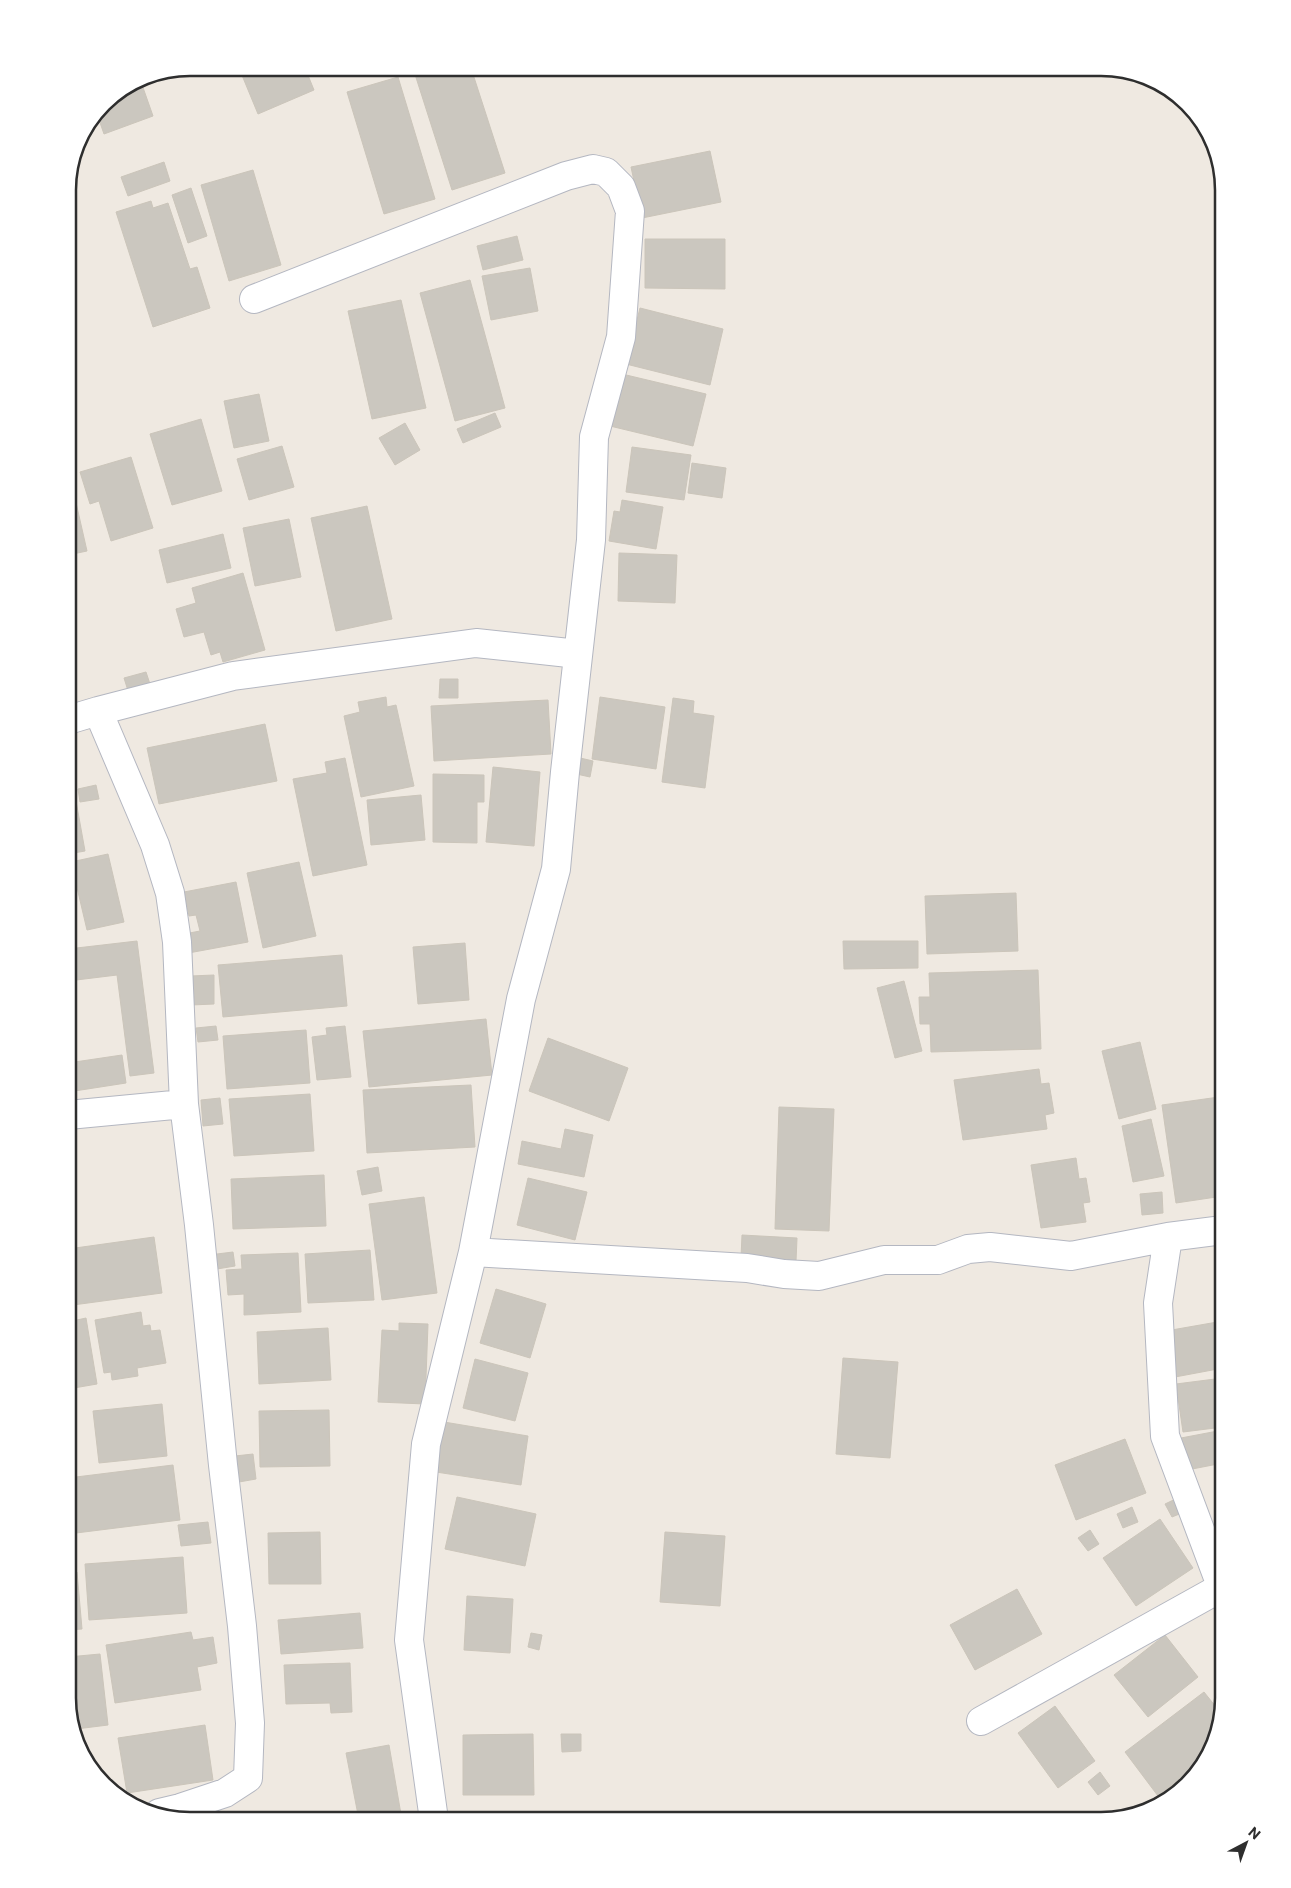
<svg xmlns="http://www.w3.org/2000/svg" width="1291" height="1888" viewBox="0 0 1291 1888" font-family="Commissioner,sans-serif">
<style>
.building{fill:#cbc7bf;stroke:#cbc5ba}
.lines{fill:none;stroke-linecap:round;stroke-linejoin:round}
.minor-casing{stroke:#b4b7c1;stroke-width:30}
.minor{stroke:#fff;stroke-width:28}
.rim{fill:none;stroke:#2e2e2e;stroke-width:2.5}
</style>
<rect width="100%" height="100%" fill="#efe9e1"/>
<path class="building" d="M239,68H305L314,90L258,114Z
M413,68H471L505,173L452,190Z
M398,77L435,199L384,214L347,92Z
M140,79L153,116L104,134L97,114L104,103Z
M710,151L721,202L642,218L631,167Z
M164,162L170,181L128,196L121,177Z
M253,170L281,265L229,281L201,185Z
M191,188L207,236L188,243L172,195Z
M151,201L153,208L168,203L190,269L197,267L210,308L153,327L116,212Z
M517,236L523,260L483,270L477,246Z
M645,239H725V289L645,288Z
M530,268L538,311L491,320L482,276Z
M470,280L505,408L455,421L420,293Z
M401,300L426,408L372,419L348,311Z
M640,308L723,329L710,385L626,364Z
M622,374L706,394L693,446L610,426Z
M259,394L269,441L234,448L224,401Z
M495,413L501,427L463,443L457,429Z
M201,419L222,491L172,505L150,434Z
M405,423L420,450L395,465L379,438Z
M282,446L294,487L249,500L237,459Z
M632,447L691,455L684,500L626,492Z
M131,457L153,528L111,541L99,501L90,504L80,472Z
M692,463L726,468L722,498L688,493Z
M68,485H72L87,551L68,555Z
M622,500L663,507L656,549L609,541L614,511L620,512Z
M367,506L392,619L336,631L311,518Z
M289,519L301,577L255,586L243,528Z
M223,534L231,568L167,583L159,550Z
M619,553L677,555L675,603L618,601Z
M243,573L265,650L223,662L220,652L211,655L204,632L184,637L176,609L196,603L192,588Z
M146,672L152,690L130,697L124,678Z
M440,679H458V698H439Z
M386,697L387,707L396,705L414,786L361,797L344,716L360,712L358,702Z
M600,697L665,707L656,769L592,759Z
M673,698L694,701L693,713L714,716L705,788L662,782Z
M548,700L551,754L434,761L431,706Z
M265,724L277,781L159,804L147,748Z
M576,757L593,761L590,777L572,773Z
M345,758L367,865L313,876L293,779L327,773L325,762Z
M493,767L540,772L534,846L486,842Z
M433,774L484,775V802H477V843L433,842Z
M96,785L99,799L80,802L78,789Z
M421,795L425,840L371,845L367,800Z
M76,801L85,851L68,854V803Z
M108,854L124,922L87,930L71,862Z
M299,862L316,936L263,948L247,873Z
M236,882L248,942L183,954L179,935L200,931L196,915L189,916L184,892Z
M1016,893L1018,951L927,954L925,896Z
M68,903L74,934L68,935Z
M137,941L154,1073L130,1076L117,975L68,981V949Z
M843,941H918V968L844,969Z
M465,943L469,1000L418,1004L413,947Z
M342,955L347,1006L223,1017L218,965Z
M1038,970L1041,1049L931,1052L930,1024H920L919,997H930L929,973Z
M214,975V1004L191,1005V976Z
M904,981L922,1051L895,1058L877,988Z
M486,1019L492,1075L369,1087L363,1031Z
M216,1026L218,1040L198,1042L196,1028Z
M345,1026L351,1077L317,1080L312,1037L327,1035L326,1028Z
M306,1030L310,1083L227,1089L223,1036Z
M548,1038L628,1068L609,1121L529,1091Z
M1140,1042L1156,1109L1119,1119L1102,1051Z
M122,1055L126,1083L68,1092V1063Z
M1039,1069L1041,1084L1049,1083L1054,1113L1045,1115L1047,1129L963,1140L954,1080Z
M471,1085L475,1147L367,1153L363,1090Z
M310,1094L314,1151L234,1156L229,1099Z
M1219,1097L1223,1130V1196L1176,1203L1162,1105Z
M220,1098L223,1124L203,1126L201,1100Z
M779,1107L834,1109L829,1231L775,1229Z
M1151,1119L1164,1176L1133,1182L1122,1126Z
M565,1129L593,1135L584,1177L518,1164L522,1141L561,1149Z
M1076,1158L1079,1179L1086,1178L1090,1202L1083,1203L1086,1222L1041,1228L1031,1165Z
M378,1167L382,1191L362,1195L357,1171Z
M324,1175L326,1226L233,1229L231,1179Z
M528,1178L587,1192L575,1240L517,1225Z
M1162,1192L1163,1213L1142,1215L1140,1194Z
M424,1197L437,1293L382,1300L369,1204Z
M742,1235L797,1238L796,1261L741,1258Z
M154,1237L162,1293L73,1305L68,1267V1249Z
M370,1250L374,1300L308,1303L305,1254Z
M233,1252L235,1266L211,1270L209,1255Z
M298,1253L301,1312L244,1315V1294L228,1295L226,1270L242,1269L241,1255Z
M496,1289L546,1304L530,1358L480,1343Z
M141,1312L143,1326L150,1325L151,1331L160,1330L166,1363L137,1368L138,1376L112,1380L111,1372L104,1373L95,1320Z
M86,1318L97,1384L68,1389V1322Z
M1223,1321V1368L1175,1377L1166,1331Z
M399,1323L428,1324L425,1404L378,1402L382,1330L399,1331Z
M328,1328L331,1380L259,1384L257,1332Z
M843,1358L898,1362L890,1458L836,1454Z
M475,1359L528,1373L515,1421L463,1408Z
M1223,1378V1427L1183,1432L1176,1384Z
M162,1404L167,1456L99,1463L93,1411Z
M329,1410L330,1466L260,1467L259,1411Z
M444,1422L528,1436L521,1485L436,1472Z
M1223,1430V1463L1187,1470L1181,1438Z
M1125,1439L1146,1493L1076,1520L1055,1465Z
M253,1454L256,1479L239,1482L235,1456Z
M173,1465L180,1520L68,1534V1478Z
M1182,1496L1189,1510L1172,1517L1165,1504Z
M457,1497L536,1514L525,1566L445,1549Z
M1132,1507L1138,1522L1123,1528L1117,1514Z
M1160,1519L1193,1568L1136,1606L1103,1558Z
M208,1522L211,1543L181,1546L178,1525Z
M1090,1530L1099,1544L1088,1551L1078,1538Z
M320,1532L321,1584H269L268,1533Z
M665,1532L725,1536L720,1606L660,1602Z
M183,1557L187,1613L89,1620L85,1564Z
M77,1572L82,1629L68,1630V1573Z
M1017,1589L1042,1634L975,1670L950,1625Z
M467,1596L513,1599L510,1653L464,1650Z
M360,1613L363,1648L281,1654L278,1620Z
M191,1632L193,1640L213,1637L217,1663L197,1667L201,1690L115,1703L106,1645Z
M531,1633L542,1635L539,1650L528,1647Z
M1165,1635L1198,1677L1148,1717L1114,1675Z
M100,1654L108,1725L76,1729L73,1717L68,1657Z
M350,1663L352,1712L331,1713L330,1703L286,1704L284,1665Z
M1204,1692L1220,1712L1207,1758L1158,1796L1125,1752Z
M1055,1706L1095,1761L1058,1788L1018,1733Z
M205,1725L213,1780L127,1793L118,1738Z
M533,1734L534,1795H463V1735Z
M561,1734H581V1751L562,1752Z
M389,1745L402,1820H359L346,1753Z
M1100,1772L1110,1786L1098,1795L1088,1782Z"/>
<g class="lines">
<g class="minor-casing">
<path id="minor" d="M254,299L566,176L593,169L606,172L621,187L630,211L621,337L594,437L591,540L565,772L556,869L521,999L473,1252L426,1444L409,1640L434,1820
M98,711L155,845L170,893L177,942L184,1104L199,1225L223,1465L242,1626L250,1723L248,1778L225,1793L180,1808L159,1813
M68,720L98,711L233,676L476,643L578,654
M68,1115L184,1104
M1168,1237L1158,1303L1165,1436L1223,1591
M473,1252L747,1268L784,1274L819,1276L884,1260H938L968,1249L990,1247L1071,1256L1168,1237L1223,1230
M981,1721L1222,1587"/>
</g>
<use href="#minor" class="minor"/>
</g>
<path d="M0 0H1291V1888H0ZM190 76H1101A114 114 0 0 1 1215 190V1698A114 114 0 0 1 1101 1812H190A114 114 0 0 1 76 1698V190A114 114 0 0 1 190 76Z" fill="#fff" fill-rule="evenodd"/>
<path class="rim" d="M190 76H1101A114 114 0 0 1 1215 190V1698A114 114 0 0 1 1101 1812H190A114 114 0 0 1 76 1698V190A114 114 0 0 1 190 76Z"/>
<g transform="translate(1246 1843) rotate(41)" stroke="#ffffff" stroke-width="4" paint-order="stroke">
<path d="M0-4L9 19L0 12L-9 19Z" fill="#2e2e2e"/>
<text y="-8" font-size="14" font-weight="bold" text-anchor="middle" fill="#2e2e2e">N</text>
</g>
</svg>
